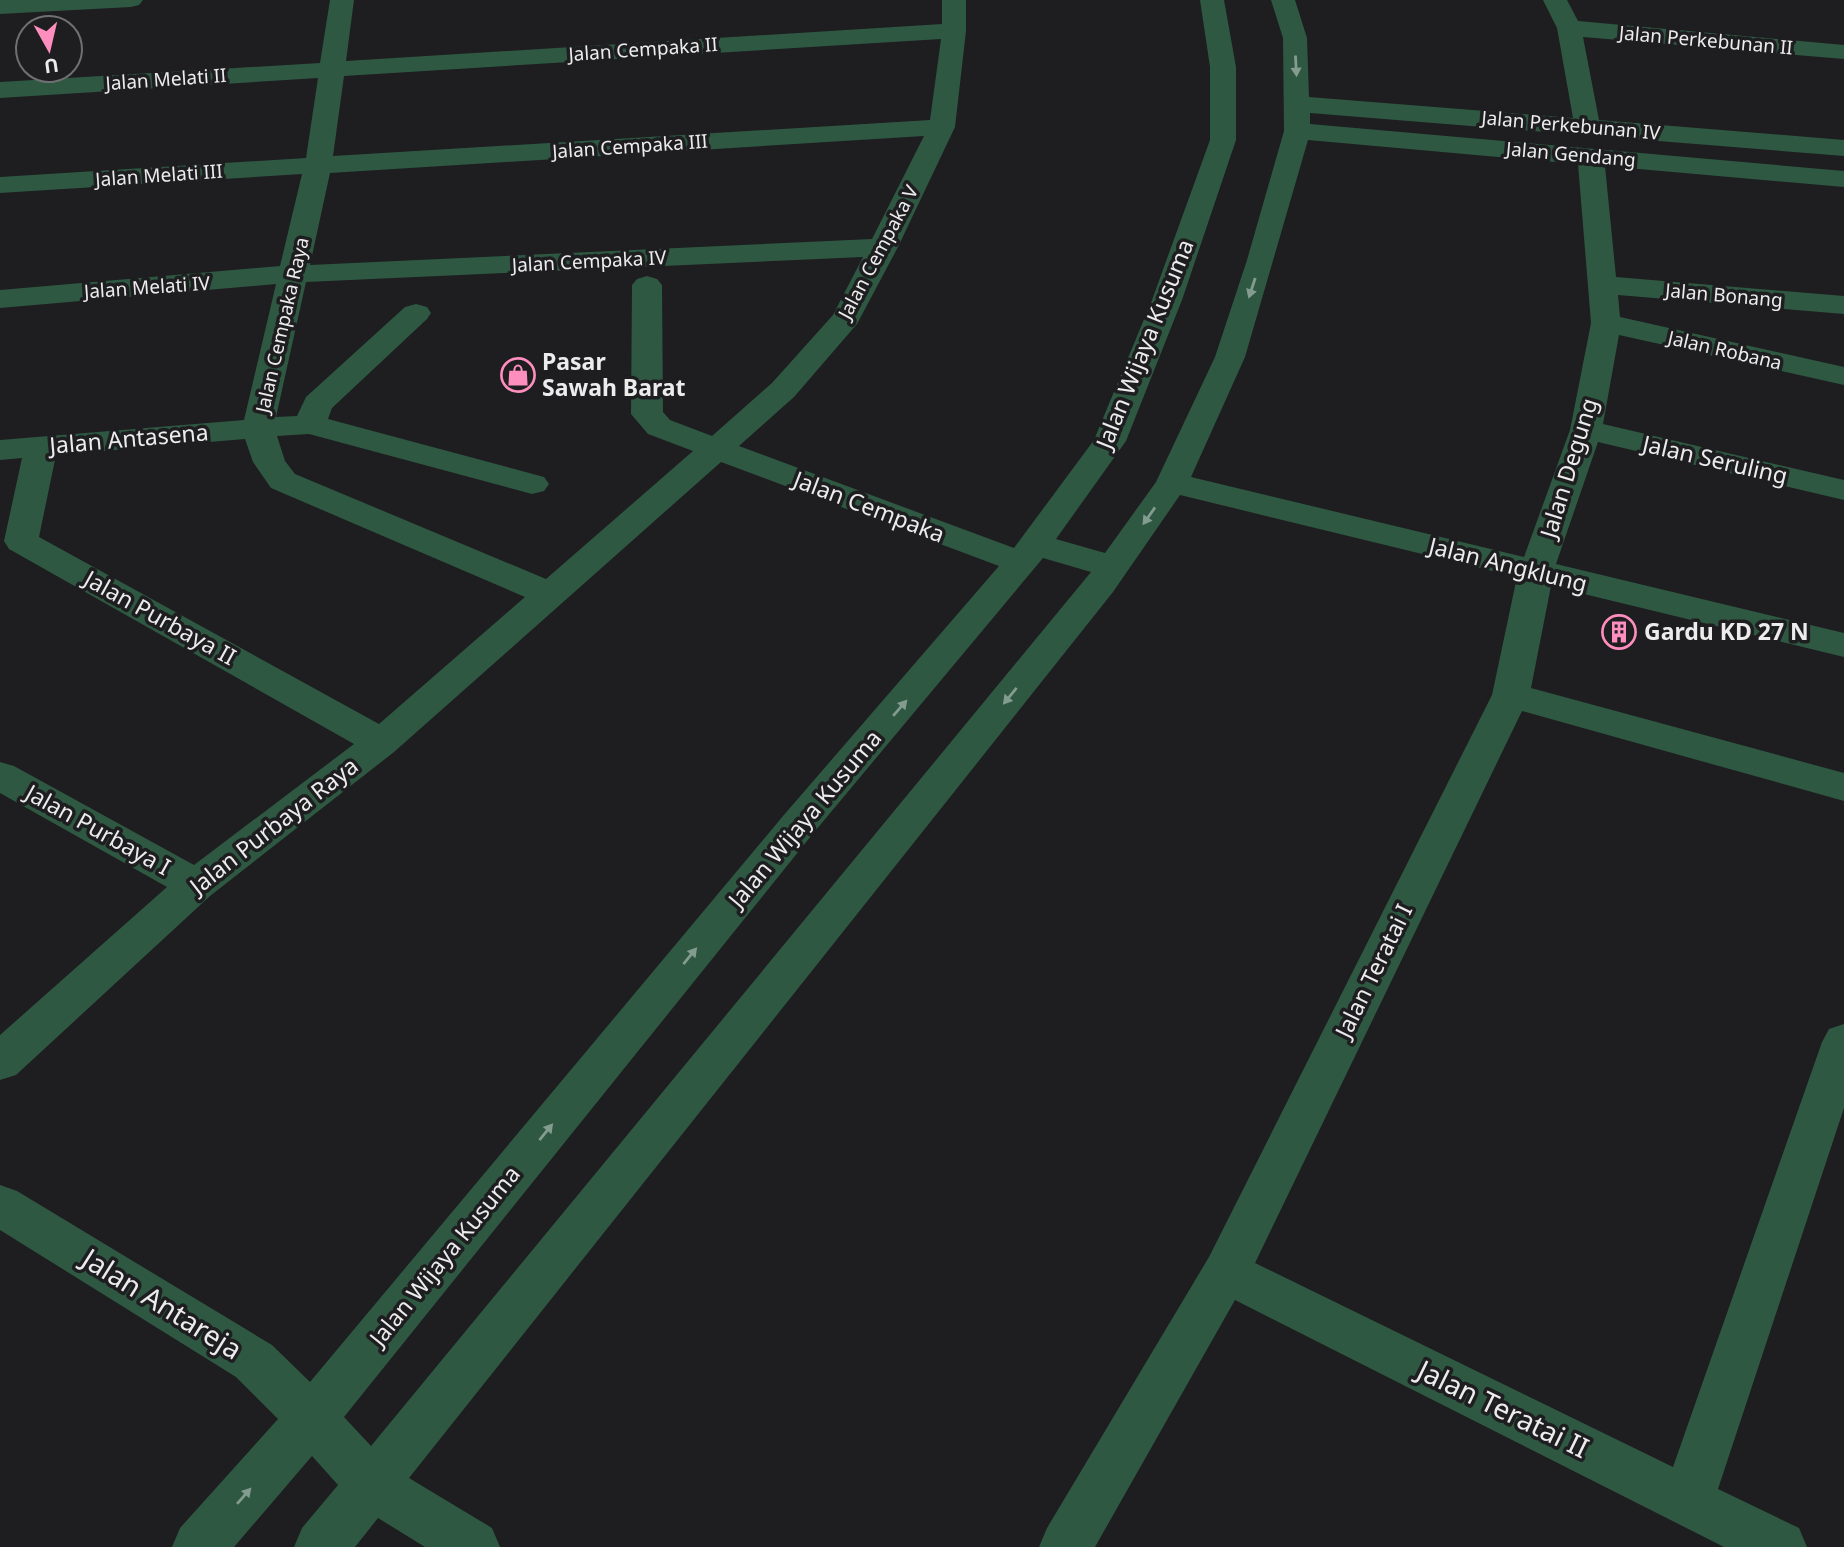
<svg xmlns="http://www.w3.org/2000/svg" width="1844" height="1547" viewBox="0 0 1844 1547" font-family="'Noto Sans',sans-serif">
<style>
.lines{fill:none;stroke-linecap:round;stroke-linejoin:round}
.minor{fill:#2e5842;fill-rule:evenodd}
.oneway{fill:#849b8f}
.labels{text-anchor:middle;stroke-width:7;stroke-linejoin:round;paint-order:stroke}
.far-street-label{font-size:19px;fill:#ececed;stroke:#1e1d20}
.street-label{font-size:23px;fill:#ececed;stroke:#1e1d20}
.poi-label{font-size:23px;font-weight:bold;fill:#ececed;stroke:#1e1d20;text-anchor:start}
.near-street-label{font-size:28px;fill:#ececed;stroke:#1e1d20}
</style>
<rect width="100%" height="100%" fill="#1e1d20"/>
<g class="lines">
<path class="minor" d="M0,0H143L139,5L131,7L0,14Z
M330,0H354L346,61L942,24V0H966V31L955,127L898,247L857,324L794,397L739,446L1014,548L1094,440L1152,300L1210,140V67L1200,0H1224L1236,67V140L1182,300L1126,441L1056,539L1105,553L1156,482L1215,357L1247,260L1284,131L1283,38L1271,0H1295L1307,38L1309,97L1573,118L1557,28L1543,0H1567L1578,21L1844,45V59L1583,37L1599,120L1844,140V156L1310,113V124L1844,171V187L1605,166L1616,277L1844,296V314L1618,295L1620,317L1844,367V385L1619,335L1603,424L1844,480V500L1598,442L1556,564L1844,633V657L1551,586L1531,688L1844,773V801L1522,711L1255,1263L1673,1467L1822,1042L1829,1029L1844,1024V1108L1718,1489L1799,1528L1807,1547H1724L1235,1300L1095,1547H1039L1047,1528L1209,1257L1492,695L1517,577L1180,495L1113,592L409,1478L492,1528L500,1547H425L378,1518L355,1547H294L302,1528L338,1485L312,1456L234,1547H172L180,1528L278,1419L236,1377L0,1230V1185L17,1191L272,1345L310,1382L783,816L999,566L721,462L394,752L210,896L16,1075L0,1080V1035L167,887L0,793V762L14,766L194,865L354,744L9,549L4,541L22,458L0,460V440L244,420L276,284L0,308V290L280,266L302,174L0,193V177L306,158L318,78L0,98V82L320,63ZM941,39L930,120L333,156L344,76ZM924,136L872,239L310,265L330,173ZM1308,140L1578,164L1591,323L1570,430L1524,557L1191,477L1245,357ZM863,257L833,315L772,383L712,436L670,420L663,412L662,285L657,279L647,276L637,279L632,285L631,414L648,434L693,451L546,579L295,474L285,461L277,436L309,434L532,494L544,491L549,484L544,477L328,419L332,408L427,319L431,313L427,307L416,304L405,307L306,397L297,416L276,417L306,282ZM245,439L253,462L271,488L525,597L379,724L39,537L56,455ZM1043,558L1091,572L371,1446L344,1417L811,836Z"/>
</g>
<defs><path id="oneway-solid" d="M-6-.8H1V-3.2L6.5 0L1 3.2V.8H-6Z" transform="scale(1.75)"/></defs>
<g class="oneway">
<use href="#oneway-solid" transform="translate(1296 66) rotate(87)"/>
<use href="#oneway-solid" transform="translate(1252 288) rotate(108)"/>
<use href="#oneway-solid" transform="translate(1149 516) rotate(125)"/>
<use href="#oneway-solid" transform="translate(1010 696) rotate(129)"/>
<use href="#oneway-solid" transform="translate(900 708) rotate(-49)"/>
<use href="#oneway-solid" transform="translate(690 956) rotate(-51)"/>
<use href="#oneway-solid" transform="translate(546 1132) rotate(-51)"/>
<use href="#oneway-solid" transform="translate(244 1496) rotate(-49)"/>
</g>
<defs>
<g id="shop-ring" transform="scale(1.75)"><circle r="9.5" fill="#1e1d20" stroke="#fd8ebe" stroke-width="1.5"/><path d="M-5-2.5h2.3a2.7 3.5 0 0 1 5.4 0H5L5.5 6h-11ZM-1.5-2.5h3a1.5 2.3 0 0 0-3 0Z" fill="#fd8ebe"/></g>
<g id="building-ring" transform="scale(1.75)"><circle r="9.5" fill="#1e1d20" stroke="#fd8ebe" stroke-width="1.5"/><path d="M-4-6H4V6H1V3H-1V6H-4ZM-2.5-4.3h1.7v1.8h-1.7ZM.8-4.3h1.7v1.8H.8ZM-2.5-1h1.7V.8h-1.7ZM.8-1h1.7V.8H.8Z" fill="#fd8ebe"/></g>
</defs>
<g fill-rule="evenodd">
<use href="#shop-ring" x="518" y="375"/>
<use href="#building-ring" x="1619" y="632"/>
</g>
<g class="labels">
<g class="far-street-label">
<text transform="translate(1706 40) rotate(5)" y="7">Jalan Perkebunan II</text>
<text transform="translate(643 49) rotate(-4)" y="7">Jalan Cempaka II</text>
<text transform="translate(166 79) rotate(-4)" y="7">Jalan Melati II</text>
<text transform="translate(1571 125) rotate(5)" y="7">Jalan Perkebunan IV</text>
<text transform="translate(630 146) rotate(-4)" y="7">Jalan Cempaka III</text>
<text transform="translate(1571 154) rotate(5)" y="7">Jalan Gendang</text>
<text transform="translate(159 175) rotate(-4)" y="7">Jalan Melati III</text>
<text transform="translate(878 252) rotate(-62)" y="7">Jalan Cempaka V</text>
<text transform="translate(589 261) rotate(-3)" y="7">Jalan Cempaka IV</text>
<text transform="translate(147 287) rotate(-4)" y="7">Jalan Melati IV</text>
<text transform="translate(1724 295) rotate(5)" y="7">Jalan Bonang</text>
<text transform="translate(282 325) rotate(-77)" y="7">Jalan Cempaka Raya</text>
<text transform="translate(1725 350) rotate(13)" y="7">Jalan Robana</text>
</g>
<g class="street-label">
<text transform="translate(1145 344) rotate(-68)" y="8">Jalan Wijaya Kusuma</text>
<text transform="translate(129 439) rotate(-5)" y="8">Jalan Antasena</text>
<text transform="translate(1715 460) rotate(13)" y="8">Jalan Seruling</text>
<text transform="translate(1569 468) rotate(-73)" y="8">Jalan Degung</text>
<text transform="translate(869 507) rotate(21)" y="8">Jalan Cempaka</text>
<text transform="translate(1508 565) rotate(14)" y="8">Jalan Angklung</text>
<text transform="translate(160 618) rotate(29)" y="8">Jalan Purbaya II</text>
<text transform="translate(805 819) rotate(-50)" y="8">Jalan Wijaya Kusuma</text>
<text transform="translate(274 826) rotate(-38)" y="8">Jalan Purbaya Raya</text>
<text transform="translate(98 830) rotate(29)" y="8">Jalan Purbaya I</text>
<text transform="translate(1374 971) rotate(-64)" y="8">Jalan Teratai I</text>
<text transform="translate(445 1256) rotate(-51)" y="8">Jalan Wijaya Kusuma</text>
</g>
<g class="poi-label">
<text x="542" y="370">Pasar<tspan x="542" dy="26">Sawah Barat</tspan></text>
<text x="1644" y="640">Gardu KD 27 N</text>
</g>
<g class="near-street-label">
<text transform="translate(162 1304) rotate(32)" y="10">Jalan Antareja</text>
<text transform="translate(1503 1409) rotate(26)" y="10">Jalan Teratai II</text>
</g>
</g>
<g transform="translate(49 49) rotate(172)"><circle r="33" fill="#1e1d20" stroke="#707072" stroke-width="2"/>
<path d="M0-5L12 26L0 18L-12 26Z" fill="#fd8ebe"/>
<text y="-10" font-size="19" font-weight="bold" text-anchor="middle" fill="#ececed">U</text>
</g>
</svg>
